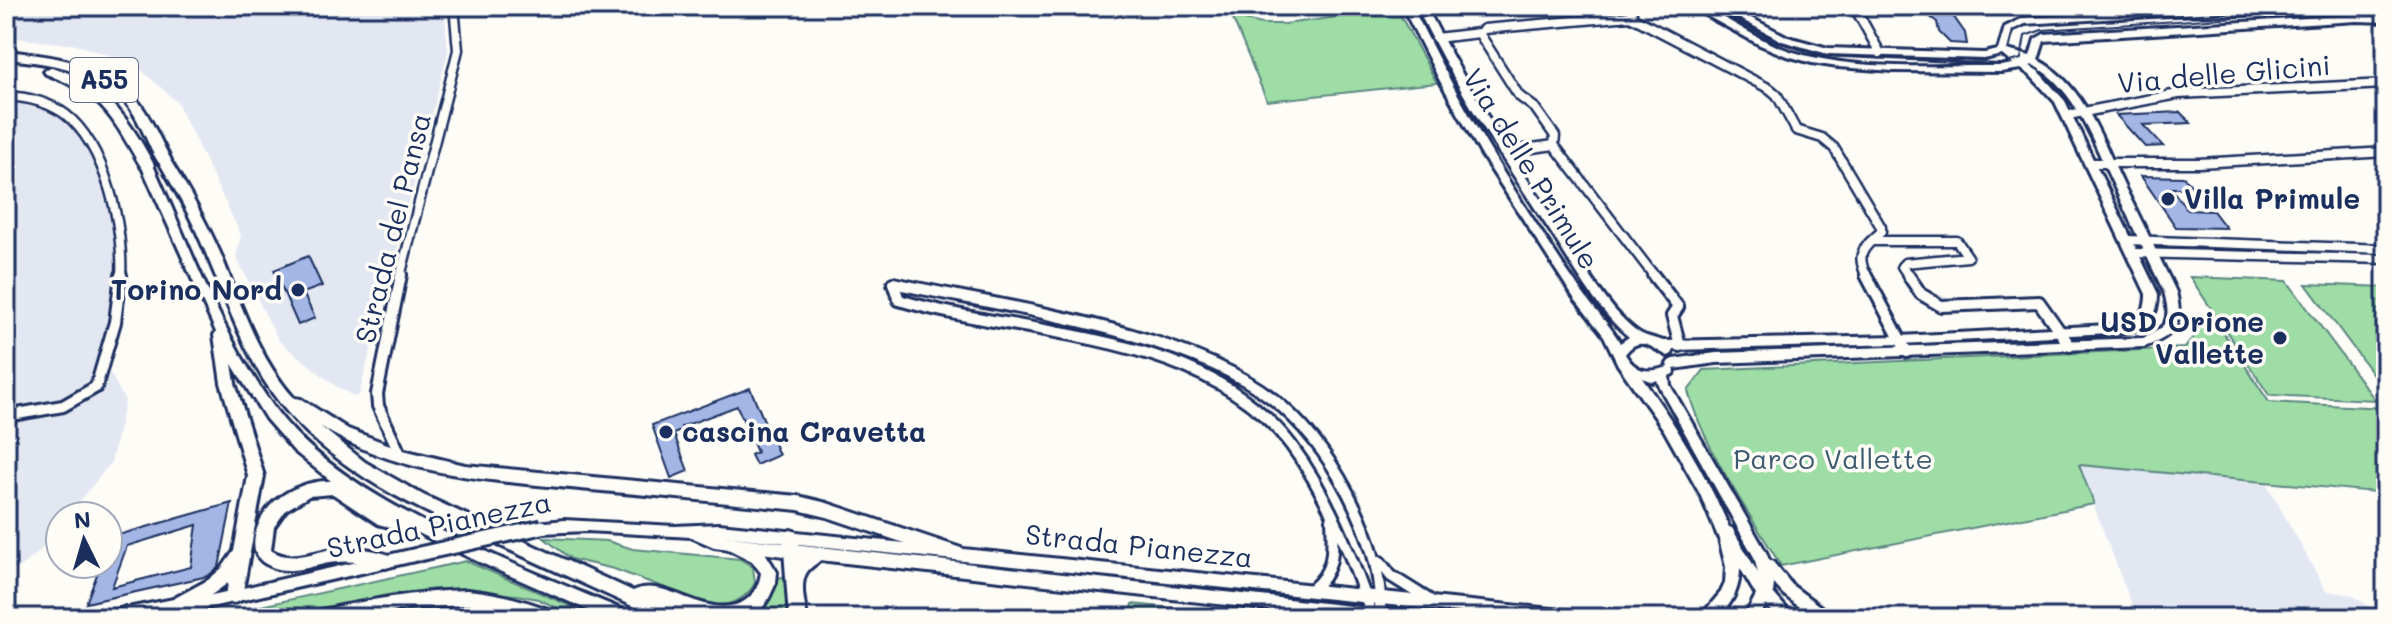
<svg xmlns="http://www.w3.org/2000/svg" width="2392" height="624" viewBox="0 0 2392 624" font-family="Mali,sans-serif">
<style>
.built{fill:#e2e7f2}
.green{fill:#9edda5;stroke:#5c8682;stroke-width:2}
.building{fill:#a3b6e5;stroke:#1b2f5e;stroke-width:2;fill-rule:evenodd}
.lines{fill:none;stroke-linecap:round;stroke-linejoin:round}
.street-far1-casing{stroke:#1b2f5e;stroke-width:13}
.street-casing{stroke:#1b2f5e;stroke-width:16}
.secondary-casing{stroke:#1b2f5e;stroke-width:6}
.primary-casing{stroke:#1b2f5e;stroke-width:6}
.highway-casing{stroke:#1b2f5e;stroke-width:6}
.street-far1{stroke:#fdfcf7;stroke-width:8}
.street{stroke:#fdfcf7;stroke-width:10}
.secondary{fill:#fdfcf7;fill-rule:evenodd}
.primary{fill:#fdfcf7;fill-rule:evenodd}
.highway{fill:#fdfcf7;fill-rule:evenodd}
.tram{stroke:#1b2f5e;stroke-width:2}
.secondary-bridge-casing{stroke:#1b2f5e;stroke-width:19;stroke-linecap:butt}
.secondary-bridge{stroke:#fdfcf7;stroke-width:13}
.poi-dot{fill:#1b2f5e;stroke:#fdfcf7;stroke-width:3}
.labels{text-anchor:middle;stroke-width:7;stroke-linejoin:round;paint-order:stroke}
.shield{fill:#fdfcf7;stroke:#5f6c8c;stroke-width:2}
.shield-label{font-size:26px;font-weight:bold;fill:#1b2f5e}
.street-label{font-size:28px;fill:#1b2f5e;stroke:#fdfcf7}
.poi-label{font-size:28px;font-weight:bold;fill:#1b2f5e;stroke:#fdfcf7;text-anchor:start}
.park-label{font-size:28px;fill:#3c5a70;stroke:#fdfcf7}
</style>
<rect width="100%" height="100%" fill="#fdfcf7"/>
<filter id="ink" filterUnits="userSpaceOnUse"><feTurbulence type="fractalNoise" baseFrequency=".0125" numOctaves="2"/><feDisplacementMap in="SourceGraphic" scale="16" xChannelSelector="R" yChannelSelector="G"/><feConvolveMatrix kernelMatrix="1 2 1 2 8 2 1 2 1" color-interpolation-filters="sRGB"/></filter>
<g filter="url(#ink)">
<path class="built" d="M18,6H444L448,52L359,395L355,397L337,387L279,341L236,257L241,235L177,102L139,68L125,60L77,45L6,37V12Z
M6,96L59,110L87,140L108,187L121,255L105,363L125,401L111,462L68,516H60V526L37,554L6,577Z
M2078,465L2266,482L2326,591L2352,595L2386,618H2137Z"/>
<path class="green" d="M1397,9L1437,83L1267,101L1232,17L1262,24H1285Z
M2190,277L2287,281L2375,400L2269,395Z
M2306,284L2386,287V392Z
M2199,314L2213,317L2269,402L2386,408V493L2079,465L2094,504L1781,566C1750,515 1704,448 1688,391L1704,370L2185,348L2198,332Z
M544,538L607,541L633,549L740,559L753,567L755,583C746,600 728,608 709,604L614,569L571,559Z
M466,561L598,618H578L538,599L517,595L436,589L392,594L282,618H206Z
M787,576L791,618H741L768,601L778,578Z
M1132,604L1276,618H1129Z
M449,606L508,612L528,618L433,614L357,618L404,608Z"/>
<path class="building" d="M1925,13H1951L1965,33L1967,44L1950,43L1939,32L1937,22Z
M2180,112L2191,123L2143,125L2163,146L2145,147L2116,115Z
M2141,176L2184,177L2193,188H2171L2187,210L2213,211L2226,228L2176,227Z
M308,256L322,286L303,293L315,318L298,325L274,270Z
M750,388L779,455L756,465L751,455L757,452L737,406L681,427L682,430L674,434L688,471L671,478L652,425Z
M232,503L219,567L208,576L86,603L101,564H108L111,537ZM197,525L191,567L112,587L127,546Z"/>
<g class="lines">
<g class="street-far1-casing">
<path id="street-far1" d="M1634,6L1630,16L1484,29L1479,33L1519,96L1535,108L1555,136L1554,145L1655,277
M1854,6L1880,53
M1630,16L1770,89L1777,95L1796,130L1822,138L1834,148L1881,227V232C1863,248 1855,254 1867,277
M1436,38L1479,33
M6,96C27,97 48,102 65,114C106,145 124,229 121,277
M2068,115L2178,94L2386,84
M1503,152L1554,145
M2091,163H2199L2386,152
M2127,240L2386,249
M1872,241H1957L1968,257L1905,263L1902,266L1909,277
M2134,253L2386,259
M400,277L458,50L454,6"/>
</g>
<g class="street-casing">
<path id="street" d="M401,275L377,394L378,406L401,456
M1653,275L1678,307L1672,316L1680,346
M1866,275L1907,352
M1908,275L1921,294L1941,306L2039,302L2070,346
M6,416L63,406L96,387L115,322L121,275
M1380,562L1391,576L1431,601
M1311,590C1336,571 1333,548 1332,519
M1372,615C1351,556 1329,496 1291,445C1203,329 1027,338 899,300L893,283C1003,307 1186,330 1273,399C1306,425 1329,457 1348,493C1368,532 1382,571 1380,615"/>
</g>
<g class="secondary-casing">
<path id="secondary" d="M1402,6H1412C1450,85 1494,160 1542,233C1557,255 1571,278 1587,299C1598,314 1611,326 1620,343L1629,337C1596,309 1575,270 1552,234C1503,160 1455,86 1416,6H1426C1465,85 1513,158 1562,232C1582,262 1610,314 1640,333C1646,337 1656,338 1663,341L1900,336L2127,324C2142,316 2146,310 2146,294L2055,102L2030,75L2021,69L2001,72L1893,71L1838,67L1812,63L1784,55L1760,45L1689,6H1701C1731,20 1759,41 1790,51C1857,72 1932,65 2001,66L2013,64L2002,55L1984,59L1828,54L1782,41L1716,6H1728L1788,37L1828,48L1984,53L1998,50L2005,27L2023,18L2217,6H2267L2262,9L2025,24L2012,30L2007,50L2030,56L2035,39L2044,34L2357,15L2386,16V22L2357,21L2044,41L2038,60C2084,84 2103,142 2124,186C2142,221 2159,257 2176,292C2184,325 2175,336 2144,347L1716,363L1674,369L1675,371L1673,374L1669,376L1670,385L1766,552L1769,560L1773,562L1793,586L1829,613L1831,618H1813L1783,594L1774,584L1773,593L1795,618H1778L1766,605L1759,618H1744L1756,595L1740,568C1740,588 1732,605 1717,618H1699L1721,592L1725,583L1726,567L1719,539L1700,494L1664,430L1618,365L1604,336L1574,298L1481,154L1440,81ZM2033,65C2076,88 2094,144 2114,186C2130,221 2147,257 2164,292C2171,318 2169,327 2143,338L1716,353L1673,359L1669,361L1667,364L1668,367C1649,373 1636,373 1625,354C1640,334 1651,348 1668,356L1672,354L1674,350L1900,344L2129,332C2149,325 2158,317 2158,294L2065,101L2038,71L2030,66ZM1642,378L1653,382L1657,380L1660,388L1754,557L1758,573L1732,528L1729,527C1706,474 1676,425 1642,378Z
M564,520L675,526L719,524L1580,612L1585,613L1587,618H1517L721,536L1404,612L1409,613L1411,618H1345L792,557L714,547L691,537L587,531L542,533L537,531L535,527L537,523Z
M419,548L424,550L426,554L424,558L419,560L198,610L179,618H154L155,615L140,618H100L102,613L107,612L179,598H199Z"/>
</g>
<g class="primary-casing">
<path id="primary" d="M164,156L168,157C188,189 206,221 221,255C241,304 258,358 294,398L301,399L348,429L403,450L465,465L798,496L827,503L961,548L963,553L961,558L955,560L827,517L798,510C729,503 660,496 591,490C500,481 400,478 320,426L365,462L423,495L633,591C666,574 709,624 746,600C755,593 759,585 761,573L752,561L726,548L724,543L726,538L732,536L764,551L777,572L776,583L769,598L763,607L745,618H695L672,608L682,613L685,618H658C607,594 555,571 503,547C414,507 317,466 263,379C236,334 220,283 198,235C187,209 172,185 158,160Z
M147,161L153,165C190,247 222,336 275,409C343,503 524,567 630,613L633,618H606L479,562L412,530L393,528L378,524L333,494L309,496L286,510L274,527L271,550C292,565 318,549 341,548C358,547 376,550 392,556L394,561L392,566L386,568C370,564 354,560 337,562C313,564 290,578 266,564C242,551 260,514 275,501C290,488 312,480 331,481L294,451L266,419L232,364L235,383L264,476L242,596L240,601L234,603L228,601L226,596L228,583L203,601L179,611L173,609L171,604L173,599L208,580L222,568L234,551L248,476L221,383L214,335L216,332L141,165Z
M791,530L797,532L801,557L818,547L824,549L826,554C821,562 812,565 807,572C799,584 805,604 807,618H789L783,537L785,532Z
M467,590C500,593 528,601 558,613L561,618H533L496,608L467,605L408,608L355,618H312L315,613L321,610C370,600 417,591 467,590Z
M125,607L131,610L133,618H115L119,610Z"/>
</g>
<g class="highway-casing">
<path id="highway" d="M6,51C54,56 110,63 141,105C153,122 161,142 171,160L169,163H159C148,146 142,125 130,108C101,70 51,63 6,59Z
M51,67C104,82 129,118 154,165L152,168H142C112,118 105,96 46,74L44,71Z"/>
</g>
<use href="#street-far1" class="street-far1"/>
<use href="#street" class="street"/>
<use href="#secondary" class="secondary"/>
<use href="#primary" class="primary"/>
<use href="#highway" class="highway"/>
<path class="tram" d="M1247,6L1280,14L1340,6
M1708,6L1774,41L1821,56L2001,64L2021,59L2025,36L2042,30L2297,13L2386,12"/>
<g class="secondary-bridge-casing">
<path id="secondary-bridge" d="M419,554L542,527"/>
</g>
<use href="#secondary-bridge" class="secondary-bridge"/>
</g>
</g>
<g class="poi-dot">
<circle cx="2168" cy="199" r="8"/>
<circle cx="298" cy="290" r="8"/>
<circle cx="2280" cy="338" r="8"/>
<circle cx="666" cy="432" r="8"/>
</g>
<g class="labels">
<rect class="shield" x="70" y="58" width="68" height="44" rx="6"/>
<g class="shield-label">
<text x="104" y="89">A55</text>
</g>
<g class="street-label">
<text transform="translate(2224 74) rotate(-5)" y="10">Via delle Glicini</text>
<text transform="translate(1531 169) rotate(58)" y="10">Via delle Primule</text>
<text transform="translate(393 228) rotate(-76)" y="10">Strada del Pansa</text>
<text transform="translate(439 525) rotate(-12)" y="10">Strada Pianezza</text>
<text transform="translate(1139 546) rotate(6)" y="10">Strada Pianezza</text>
</g>
<g class="poi-label">
<text x="2184" y="209">Villa Primule</text>
<text x="282" y="300" text-anchor="end">Torino Nord</text>
<text x="2264" y="332" text-anchor="end">USD Orione<tspan x="2264" dy="32">Vallette</tspan></text>
<text x="682" y="442">cascina Cravetta</text>
</g>
<g class="park-label">
<text x="1833" y="469">Parco Vallette</text>
</g>
</g>
<rect width="2392" height="624" fill="none" stroke="#fdfcf7" stroke-width="32"/>
<rect x="16" y="16" width="2360" height="592" fill="none" stroke="#1b2f5e" stroke-width="3" filter="url(#ink)"/>
<g transform="translate(84 540) rotate(355)"><circle r="38" fill="#fdfcf7" stroke="#a3aaba" stroke-width="2"/>
<path d="M0-6L14 30L0 20L-14 30Z" fill="#1b2f5e"/>
<text y="-12" font-size="22" font-weight="bold" text-anchor="middle" fill="#1b2f5e">N</text>
</g>
</svg>
